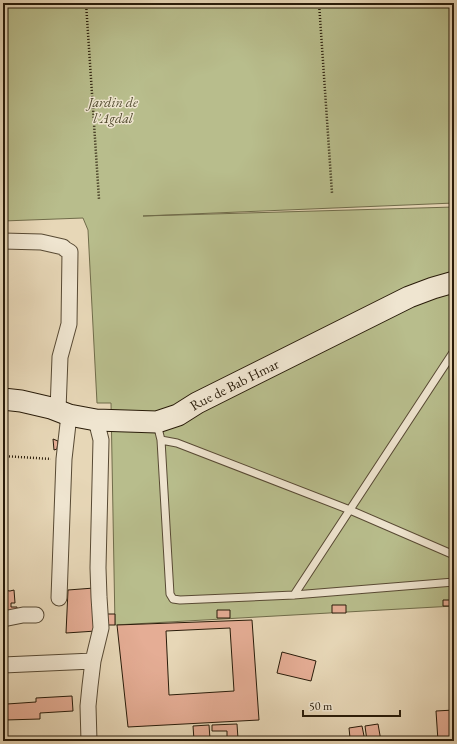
<svg xmlns="http://www.w3.org/2000/svg" width="457" height="744" viewBox="0 0 457 744" font-family="'EB Garamond',serif">
<style>
.green{fill:#b8bd8c;stroke:#706c4a}
.building{fill:#e5ad95;stroke:#281b09;fill-rule:evenodd}
.lines{fill:none;stroke-linecap:round;stroke-linejoin:round}
.service-casing{stroke:#584a34;stroke-width:9}
.minor-casing{stroke:#584a34;stroke-width:17}
.secondary-casing{stroke:#281b09;stroke-width:23}
.path{stroke:#281b09;stroke-width:2.5;stroke-dasharray:1 2;stroke-linecap:butt}
.service{stroke:#efe5d0;stroke-width:7}
.minor{stroke:#efe5d0;stroke-width:15}
.secondary{stroke:#efe5d0;stroke-width:21}
.labels{text-anchor:middle;stroke-width:3;stroke-linejoin:round;paint-order:stroke}
.park-label{font-size:14px;font-style:italic;fill:#534c30;stroke:#efe5d0}
.street-label{font-size:14px;fill:#281b09;stroke:#efe5d0}
</style>
<rect width="100%" height="100%" fill="#e7d7b7"/>
<filter id="stains"><feTurbulence type="fractalNoise" baseFrequency=".005" numOctaves="4"/><feColorMatrix values="0 0 0 0 .2 0 0 0 0 .09 0 0 0 0 .02 0 0 0 .5 -.17"/></filter>
<radialGradient id="worn" r=".72"><stop offset=".6" stop-color="#630" stop-opacity="0"/><stop offset="1" stop-color="#630" stop-opacity=".3"/></radialGradient>
<path class="green" d="M3,3H454V203L143,216L454,207V606L115,625L111,403H97L88,230L83,218L3,221Z"/>
<path class="building" d="M53,439L58,441L57,449L54,450Z
M94,588L96,631L66,633L68,590Z
M3,590L10,591L14,590L15,603H11V607H17V615L3,618Z
M443,600H454V606H443Z
M332,605H346V613H332Z
M217,610H230V618H217Z
M104,614H115V625H104Z
M252,620L259,720L128,727L117,625ZM230,628L234,691L169,695L166,631Z
M282,652L316,661L311,681L277,673Z
M72,696L73,711L40,713V719L5,720V716H3V699L7,698V704L36,702V698Z
M454,710V741H438L436,711Z
M237,724L238,739H227V731H212V725Z
M378,724L381,741H367L365,726Z
M209,725L210,739L194,740L193,726Z
M362,726L365,741H355V737L350,738L349,728Z"/>
<g class="lines">
<g class="service-casing">
<path id="service" d="M157,424L161,440L170,594L173,599L180,600L294,595L454,582
M161,440L177,443L350,510L454,555
M294,595L454,351"/>
</g>
<g class="minor-casing">
<path id="minor" d="M3,241L41,242L63,247L65,249L70,252L69,324L60,357L58,410
M59,598L64,459L69,415
M3,619L23,615H36
M3,665L93,661
M89,741L88,706L90,686L93,661L101,628L99,597L98,568L101,440L96,420"/>
</g>
<g class="secondary-casing">
<g id="secondary">
<path id="s1" d="M3,399L21,401L51,408L69,415L96,420L157,422L178,415L197,403L409,297L433,288L454,282"/>
</g>
</g>
<path class="path" d="M86,3L99,199
M319,3L332,193
M3,456L51,459"/>
<use href="#service" class="service"/>
<use href="#minor" class="minor"/>
<use href="#secondary" class="secondary"/>
</g>
<g class="labels">
<g class="park-label">
<text x="113" y="107">Jardin de<tspan x="113" dy="16">l'Agdal</tspan></text>
</g>
<g class="street-label">
<text dy="5" stroke="none"><textPath href="#s1" startOffset="243">Rue de Bab Hmar</textPath></text>
</g>
</g>
<rect width="457" height="744" fill="none" stroke="#e7d7b7" stroke-width="16"/>
<rect x="4" y="4" width="449" height="736" fill="none" stroke="#281b09" stroke-width="2"/>
<rect x="8" y="8" width="441" height="728" fill="none" stroke="#281b09"/>
<path d="M303 710v6h97v-6" fill="none" stroke="#281b09" stroke-width="2"/>
<text x="309" y="710" font-size="12" fill="#281b09" stroke="#efe5d0" stroke-width="3" paint-order="stroke">50 m</text>
<rect width="100%" height="100%" filter="url(#stains)"/>
<rect width="100%" height="100%" fill="url(#worn)"/>
</svg>
